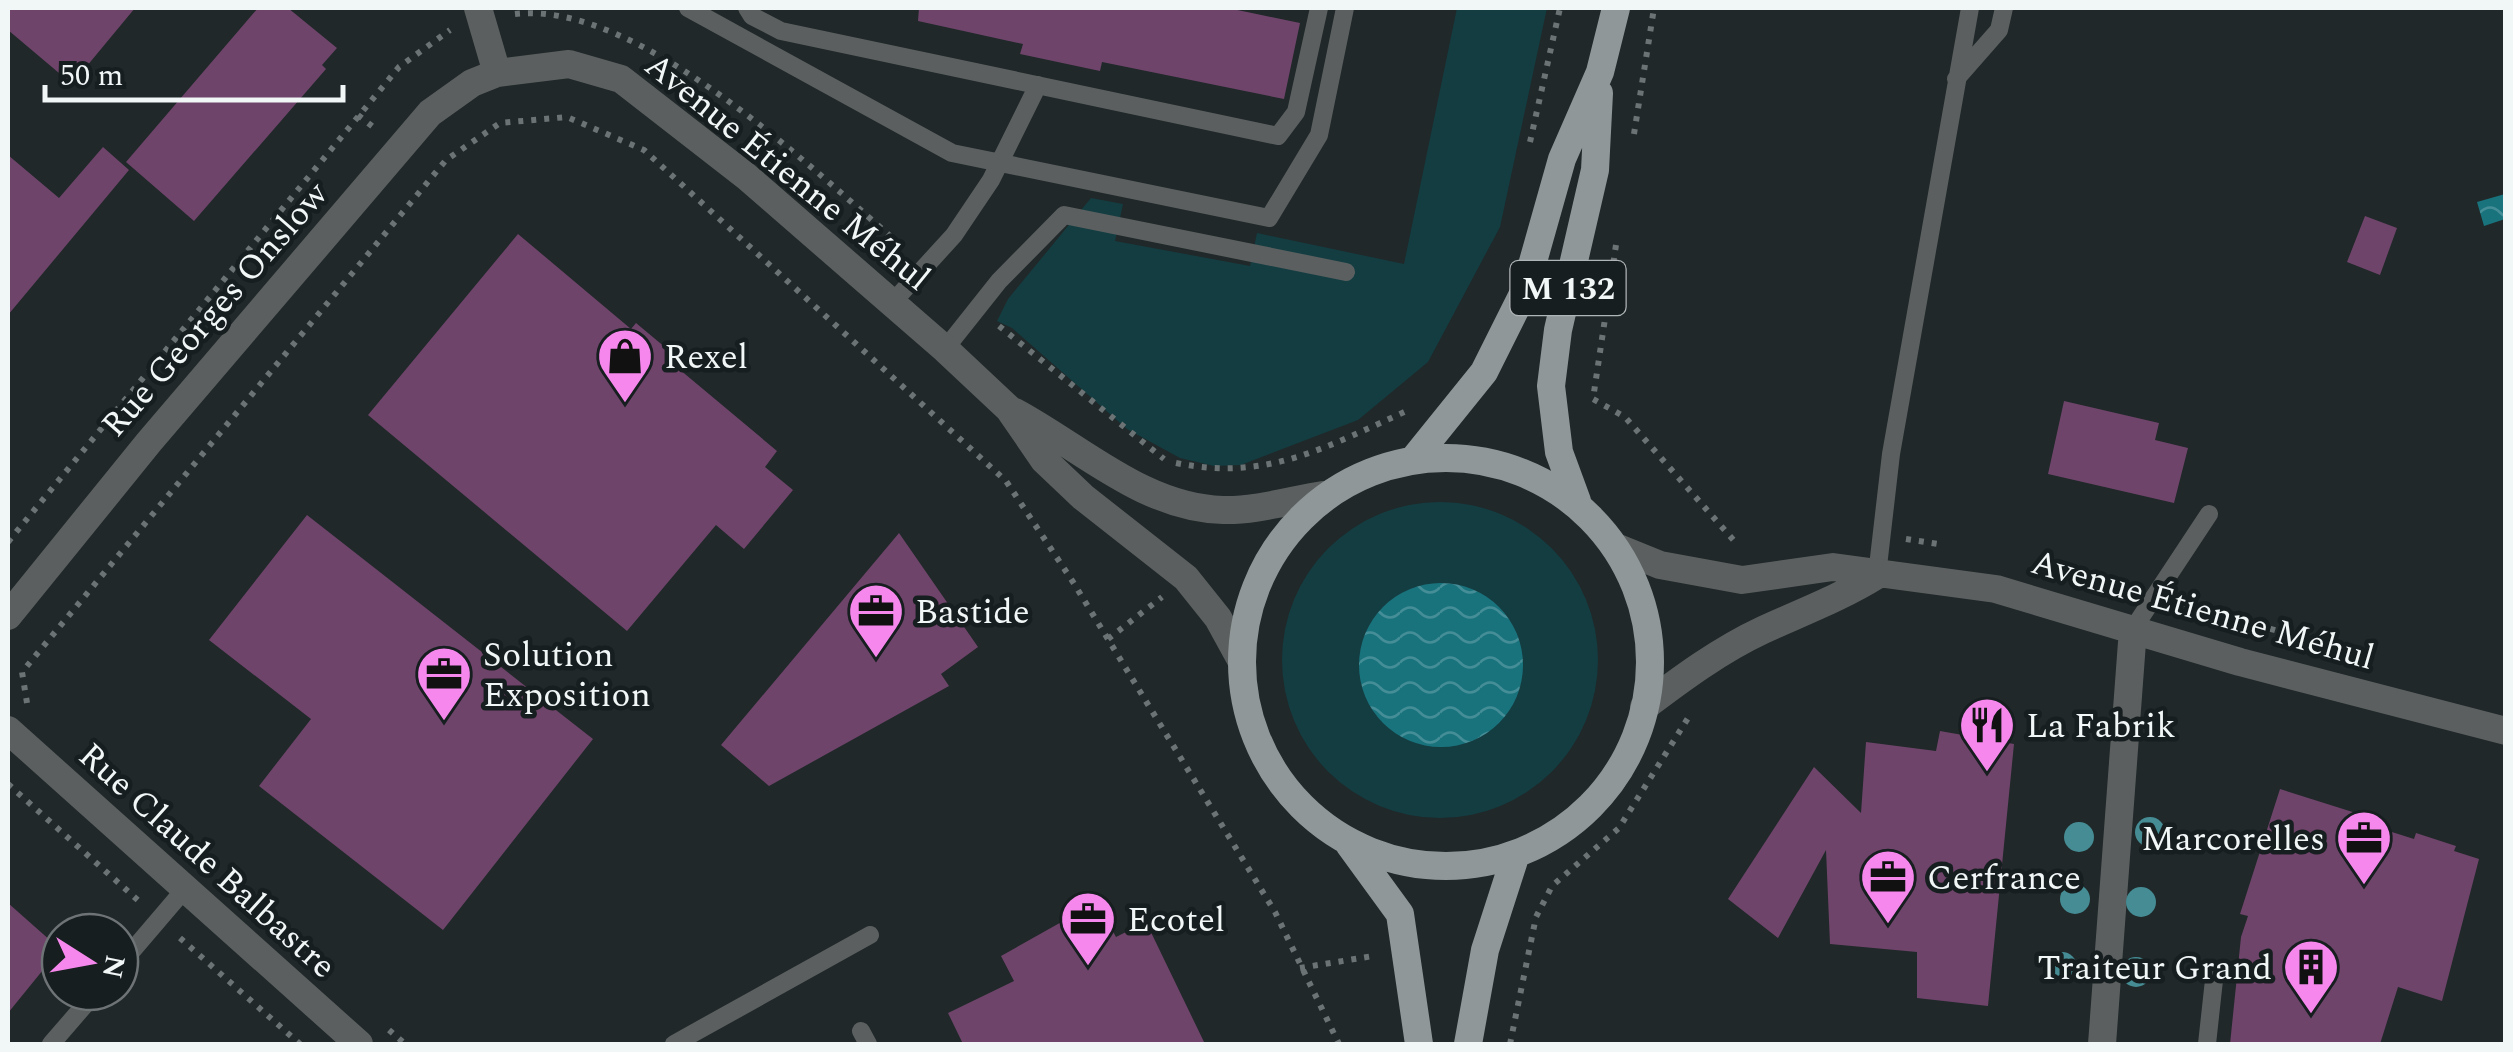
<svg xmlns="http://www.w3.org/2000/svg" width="2513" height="1052" viewBox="0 0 2513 1052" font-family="Spectral,serif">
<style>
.green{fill:#143d42}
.water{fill:url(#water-waves)}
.building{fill:#6e446a}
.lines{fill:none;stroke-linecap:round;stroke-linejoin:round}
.path{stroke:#6c7374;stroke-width:6;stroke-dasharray:5 8;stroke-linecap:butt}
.service{stroke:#5b5f5f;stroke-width:18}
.minor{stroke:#5b5f5f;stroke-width:28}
.primary{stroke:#8f9798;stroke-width:28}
.tree{fill:#458c94}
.labels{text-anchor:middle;stroke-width:9;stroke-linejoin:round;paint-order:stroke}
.shield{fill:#171e1f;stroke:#b0b5b6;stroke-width:2.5}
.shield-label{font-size:32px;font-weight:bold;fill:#f1f6f7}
.street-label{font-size:35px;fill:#f1f6f7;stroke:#171e1f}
.poi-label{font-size:35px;fill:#f1f6f7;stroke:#171e1f;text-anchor:start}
</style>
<defs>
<pattern id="water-waves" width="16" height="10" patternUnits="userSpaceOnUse" patternTransform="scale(2.5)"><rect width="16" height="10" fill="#18737d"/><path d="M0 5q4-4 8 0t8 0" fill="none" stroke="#458e97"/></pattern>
</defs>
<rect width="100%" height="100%" fill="#202829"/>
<path class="green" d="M1457,8H1547L1500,227L1428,362L1358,420L1241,465L1214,466L1180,458L1127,429L1012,328L997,321L1008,299L1091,198L1123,204L1115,241L1250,266L1257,233L1404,264Z
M1282 660a158 158 0 1 1 316 0a158 158 0 1 1-316 0Z"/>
<path class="water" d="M2505,194V219L2484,226L2477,202Z
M1359 665a82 82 0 1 1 164 0a82 82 0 1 1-164 0Z"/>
<path class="building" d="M8,8H135L72,84L8,30Z
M258,8H288L337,48L322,65L326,69L194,221L126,162Z
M919,8H1228L1300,23L1284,99L1102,62L1100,71L1020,54L1023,44L918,21Z
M103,147L129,170L8,315V155L59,198Z
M2365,216L2397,228L2380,275L2347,262Z
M518,234L631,329L636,323L684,363L679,369L777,451L765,467L793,490L744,549L716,525L627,631L368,415Z
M2064,401L2159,423L2155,440L2188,448L2174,503L2048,474Z
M307,515L593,739L443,930L259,786L311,719L209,640Z
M899,533L978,647L941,674L949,686L769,786L721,745Z
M1940,731L2014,744L1988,1006L1917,998V952L1830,944L1826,850L1778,938L1728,899L1814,767L1861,813L1866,742L1936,751Z
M2280,789L2359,814L2357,821L2414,839L2416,833L2456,846L2454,851L2479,859L2442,1001L2398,987L2380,1044H2230L2241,937L2248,916L2240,914Z
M1097,902L1116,937L1146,922L1205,1044H963L948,1013L1014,981L1001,956Z
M8,903L60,949L8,1013Z"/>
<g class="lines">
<path class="path" d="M515,14C640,0 815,172 904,248
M358,115L377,130
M1634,134L1654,8
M1530,142L1560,8
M1616,245L1593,399L1625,417L1737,544
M999,326L1164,459
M1176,463C1268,482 1328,446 1411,409
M1906,539L1938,544
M8,542L399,67L450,30
M2183,603L2349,652
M1108,639L1162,597
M27,703L22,672L446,160L500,123L567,117L644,150L1006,481L1073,582L1275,912L1339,1044
M8,784L141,903
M180,938L300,1044
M1300,968L1373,956
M389,1030L405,1044
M1510,1044L1536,917L1552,886L1619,828L1688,718"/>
<path class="service" d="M688,8L952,153L1269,218L1319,135L1345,8
M747,8L752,16L781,31L1278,136L1296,112L1319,8
M1956,79L1999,30L2004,8
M892,303L954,235L991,180L1038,85
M945,349L999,281L1064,215L1346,272
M1877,575L1891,454L1970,8
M2133,629L2209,514
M120,965L184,890
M861,1031L868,1044
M51,1044L96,992
M674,1044L870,935
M2207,1044L2214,980"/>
<path class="minor" d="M478,8L497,73
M1015,412C1082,448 1144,508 1223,510C1255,511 1291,500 1323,495
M1618,548L1660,565L1742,580L1833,567L1996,589L2240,662L2506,731
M8,616L149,442L430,113L472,83L497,73L569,64L621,79L747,177L945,349L1009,409L1044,460L1083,497L1186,578L1218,618L1241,660
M1644,707C1681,679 1720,650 1763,630C1802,612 1840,598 1877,575
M8,730L359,1044
M2102,1044L2133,629"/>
<path class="primary" d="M1242 662a204 204 0 1 1 408 0a204 204 0 1 1-408 0Z
M1413,460L1484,372L1525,290L1562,159L1600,72L1616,8
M1577,501L1559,452L1551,386L1558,330L1595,170L1599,93
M1349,844L1400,914L1419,1044
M1468,1044L1485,950L1516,854"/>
</g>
<g class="tree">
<circle cx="2150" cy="832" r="15"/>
<circle cx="2079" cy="837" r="15"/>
<circle cx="2075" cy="899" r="15"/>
<circle cx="2141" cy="902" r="15"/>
<circle cx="2062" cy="967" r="15"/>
<circle cx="2136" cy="972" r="15"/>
</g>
<defs>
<g id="shop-pin" transform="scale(2.875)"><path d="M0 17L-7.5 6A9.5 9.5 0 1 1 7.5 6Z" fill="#f688ed" stroke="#171e1f"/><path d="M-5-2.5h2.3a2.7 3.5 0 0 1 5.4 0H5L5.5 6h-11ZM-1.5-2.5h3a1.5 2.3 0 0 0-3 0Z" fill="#111"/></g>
<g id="office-pin" transform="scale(2.875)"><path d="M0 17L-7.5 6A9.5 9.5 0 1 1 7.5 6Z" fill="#f688ed" stroke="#171e1f"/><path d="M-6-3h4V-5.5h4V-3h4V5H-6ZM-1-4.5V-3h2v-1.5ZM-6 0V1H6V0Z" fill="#111"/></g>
<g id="restaurant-pin" transform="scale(2.875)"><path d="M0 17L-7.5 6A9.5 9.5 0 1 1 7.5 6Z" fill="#f688ed" stroke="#171e1f"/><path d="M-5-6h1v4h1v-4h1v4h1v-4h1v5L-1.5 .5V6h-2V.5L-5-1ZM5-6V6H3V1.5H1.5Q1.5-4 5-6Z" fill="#111"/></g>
<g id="building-pin" transform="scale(2.875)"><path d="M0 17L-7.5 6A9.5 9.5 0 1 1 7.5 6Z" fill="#f688ed" stroke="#171e1f"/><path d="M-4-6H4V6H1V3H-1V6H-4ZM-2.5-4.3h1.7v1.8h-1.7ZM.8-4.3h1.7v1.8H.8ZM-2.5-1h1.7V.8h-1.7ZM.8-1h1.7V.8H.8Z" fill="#111"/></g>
</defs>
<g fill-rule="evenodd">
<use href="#shop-pin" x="625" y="356"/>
<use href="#office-pin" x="876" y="611"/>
<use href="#office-pin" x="444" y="674"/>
<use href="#restaurant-pin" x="1987" y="725"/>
<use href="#office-pin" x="2364" y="838"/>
<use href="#office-pin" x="1888" y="877"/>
<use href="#office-pin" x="1088" y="919"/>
<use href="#building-pin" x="2311" y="967"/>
</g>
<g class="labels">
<rect class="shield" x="1510.5" y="261" width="115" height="54" rx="8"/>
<g class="shield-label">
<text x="1568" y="299">M 132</text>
</g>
<g class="street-label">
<text transform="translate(788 171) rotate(39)" y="12">Avenue Étienne Méhul</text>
<text transform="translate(214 309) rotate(-49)" y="12">Rue Georges Onslow</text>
<text transform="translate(2203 609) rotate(16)" y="12">Avenue Étienne Méhul</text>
<text transform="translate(208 860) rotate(42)" y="12">Rue Claude Balbastre</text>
</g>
<g class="poi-label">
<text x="664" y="368">Rexel</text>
<text x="915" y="623">Bastide</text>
<text x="483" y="666">Solution<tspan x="483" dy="40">Exposition</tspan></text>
<text x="2026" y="737">La Fabrik</text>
<text x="2325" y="850" text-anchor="end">Marcorelles</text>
<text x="1927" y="889">Cerfrance</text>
<text x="1127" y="931">Ecotel</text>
<text x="2272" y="979" text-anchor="end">Traiteur Grand</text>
</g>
</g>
<rect width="2513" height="1052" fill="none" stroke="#f1f6f7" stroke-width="20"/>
<g transform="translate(90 962) rotate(101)"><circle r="48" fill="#171e1f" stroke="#6e7475" stroke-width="2.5"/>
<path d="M0-8L18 38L0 25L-18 38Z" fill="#f688ed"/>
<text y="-15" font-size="28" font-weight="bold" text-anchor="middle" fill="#f1f6f7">N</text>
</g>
<path d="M45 85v15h298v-15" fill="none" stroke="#f1f6f7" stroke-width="5"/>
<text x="60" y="85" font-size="30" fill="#f1f6f7" stroke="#171e1f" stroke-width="8" paint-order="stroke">50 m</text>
</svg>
